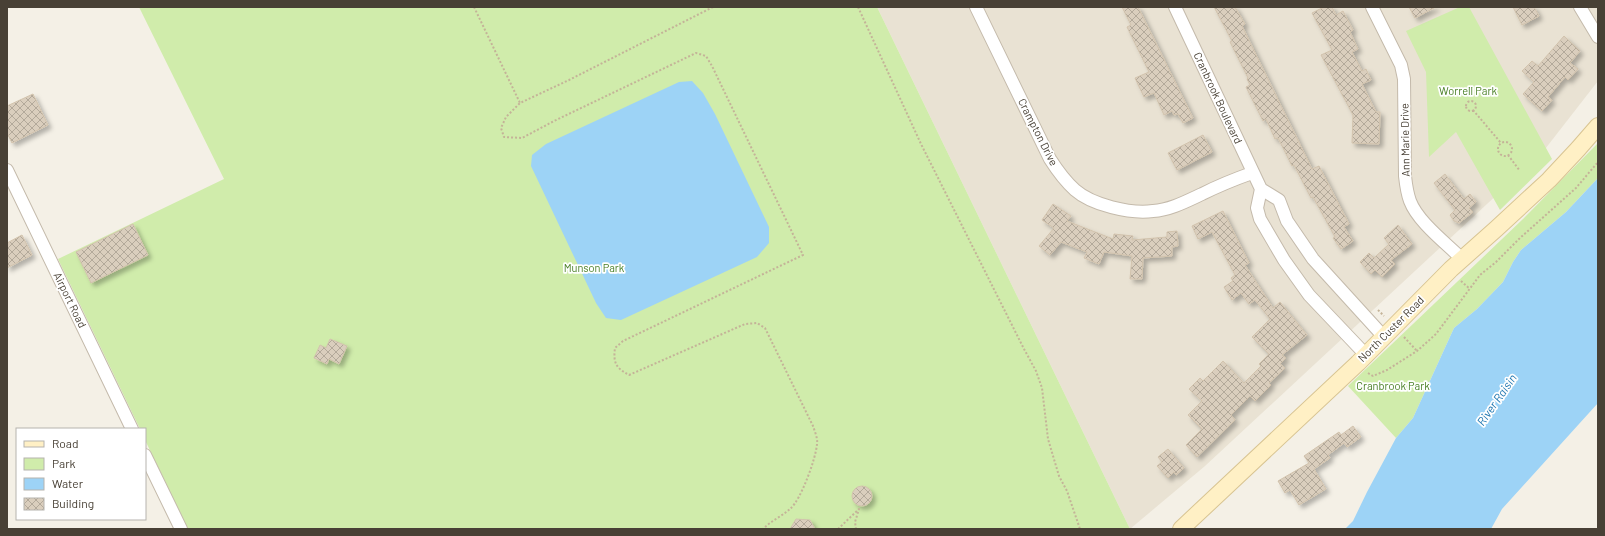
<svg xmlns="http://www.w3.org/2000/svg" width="1605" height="536" viewBox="0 0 1605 536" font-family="Barlow,sans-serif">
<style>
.residential{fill:#e9e2d3}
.green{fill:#d0ecab}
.water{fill:#9dd3f6}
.building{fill:url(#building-cross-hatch);stroke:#d2c3ad;filter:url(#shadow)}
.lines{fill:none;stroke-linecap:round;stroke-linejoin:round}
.street-casing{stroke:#c4baab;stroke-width:14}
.secondary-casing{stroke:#d8c492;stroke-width:18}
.path{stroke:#c4b398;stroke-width:2;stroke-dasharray:2 2;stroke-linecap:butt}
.street{stroke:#fff;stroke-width:12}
.secondary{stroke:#fff0c5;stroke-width:16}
.labels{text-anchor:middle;stroke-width:3.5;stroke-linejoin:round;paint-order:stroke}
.park-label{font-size:11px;fill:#477e23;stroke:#fff}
.street-label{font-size:11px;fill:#484035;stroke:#fff}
.water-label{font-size:12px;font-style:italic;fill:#247ab3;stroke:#fff}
</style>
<defs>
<pattern id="building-cross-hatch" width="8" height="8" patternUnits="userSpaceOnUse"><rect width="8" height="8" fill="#dacebd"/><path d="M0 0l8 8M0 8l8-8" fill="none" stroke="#b3a99a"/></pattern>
<filter id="shadow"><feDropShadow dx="3.5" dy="3.5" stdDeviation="2" flood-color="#0004"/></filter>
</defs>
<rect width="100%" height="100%" fill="#f4f0e6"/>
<path class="residential" d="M877,7H1598V81L1542,153L1205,466L1130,529Z"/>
<path class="green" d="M139,7H877L1130,529H188L145,440V429H140L58,259L224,179Z
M1460,7H1469L1552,159L1500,210L1456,132L1429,157L1426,72L1406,31Z
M1598,143V178L1566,212L1521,250L1513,262L1503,282L1477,309L1454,328L1413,418L1396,438L1348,386L1523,219Z"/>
<path class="water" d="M692,81L703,93L715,114L769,227V243L757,257L621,320L606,318L596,303L531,166L532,155L546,144L679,82Z
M1598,178V403L1502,509L1491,529H1345L1353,521L1367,492L1396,438L1413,418L1454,328L1477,309L1503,282L1513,262L1521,250L1566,212Z"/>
<path class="building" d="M1122,7H1138L1193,118L1183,123L1178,114L1174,115L1172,111L1164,115L1154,93L1144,97L1135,78L1149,72L1127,27L1131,25Z
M1214,7H1235L1245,24L1242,26L1312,169L1319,166L1349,224L1344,227L1353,241L1341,249L1333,238L1335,237L1313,197L1311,198L1294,165L1292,166L1278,138L1275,139L1266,119L1263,121L1246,87L1250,85L1247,79L1248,78L1230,42L1232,41Z
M1324,7H1332L1336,15L1343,11L1353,30L1350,32L1358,49L1352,52L1362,71L1366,69L1371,80L1362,84L1376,112H1380L1379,144L1352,143L1353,115L1321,55L1332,50L1312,13Z
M1409,7H1436L1415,18Z
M1513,7H1534L1539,16L1522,25Z
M1564,36L1580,51L1570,63L1578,69L1568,80L1565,77L1548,97L1552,100L1542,111L1523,94L1534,82L1522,71L1532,61L1538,66Z
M33,94L48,125L12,143L7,133V106Z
M1203,135L1212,152L1177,170L1168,153Z
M1445,174L1464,199L1470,194L1476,202L1469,208L1473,212L1459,223L1454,221L1450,215L1455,210L1434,183Z
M1053,204L1071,216L1067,221L1113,239L1114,234L1133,236L1132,240L1167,237V232L1177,231L1178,246L1172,247V256L1143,258L1142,279H1130L1132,256L1104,252L1099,264L1084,258L1087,252L1061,242L1050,255L1039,246L1054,228L1042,220Z
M1223,211L1249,263L1245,265L1273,308L1280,302L1307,335L1282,355L1286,358L1280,364L1285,368L1269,383L1271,385L1255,401L1250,396L1231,415L1235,420L1197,457L1186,445L1202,429L1188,415L1202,401L1189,389L1200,378L1203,381L1223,361L1244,383L1261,366L1259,364L1269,354L1252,337L1270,319L1255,300L1249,304L1241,293L1232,300L1224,287L1233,281L1231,278L1235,275L1212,232L1198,239L1192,226Z
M133,224L148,255L91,283L76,252Z
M1398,225L1412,244L1391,260L1395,264L1382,277L1375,270L1371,274L1360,262L1369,253L1374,258L1389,244L1384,238Z
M22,235L32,255L7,268V243Z
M330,339L347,346L339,364L329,359L327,364L314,358L320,345L326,348Z
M1353,426L1361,437L1347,447L1344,443L1328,455L1330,458L1314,469L1326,489L1299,505L1290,490L1285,493L1278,481L1309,463L1304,456L1339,432L1341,435Z
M1168,449L1184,468L1176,475L1174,472L1168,478L1157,466L1162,462L1158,457Z
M852 496a10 10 0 1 1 20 0a10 10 0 1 1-20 0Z
M796,519L810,520L815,529H790Z"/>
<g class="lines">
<g class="street-casing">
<path id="street" d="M976,7L1050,159C1057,170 1065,181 1075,190C1092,205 1130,214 1153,211C1170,210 1187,201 1202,194C1218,186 1235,179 1252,173
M1175,7L1261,189L1279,200L1287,221L1313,259L1384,337
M1372,7L1401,65L1404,79L1405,176C1406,185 1407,193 1410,201C1418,222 1446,243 1462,259
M1580,7L1598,37
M7,170L132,429
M1261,189L1257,208L1260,219L1284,260L1309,295L1366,355
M145,455L181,529"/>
</g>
<g class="secondary-casing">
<path id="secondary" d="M1181,529L1358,363L1451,269L1496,229L1549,180L1578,149L1598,126"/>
</g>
<path class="path" d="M474,7L520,103
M713,7L569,80L520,103L506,117L501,128L504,137L522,138L554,121L696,53L706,56L712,66L803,255L623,341L615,348C613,363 616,368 629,375L745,324L757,323L765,328L813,426C815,432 818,439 817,444C816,458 801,500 790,509C782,516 771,521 763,529
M858,7L921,144L1024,349L1036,371L1042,388L1048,439L1059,476L1067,491L1080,529
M1466 106a5 5 0 1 1 10 0a5 5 0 1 1-10 0Z
M1473,110L1501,143
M1498 149a7 7 0 1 1 14 0a7 7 0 1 1-14 0Z
M1508,155L1520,171
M1461,281L1470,289
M1378,310L1384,316
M1404,337L1417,351
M1368,373L1373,376L1387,370L1417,351L1436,334L1480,275L1496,262L1520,238L1576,188L1598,162
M838,529L859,509L855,522L856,529"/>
<use href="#street" class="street"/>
<use href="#secondary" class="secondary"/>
</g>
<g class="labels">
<g class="park-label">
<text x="1468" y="95">Worrell Park</text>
<text x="594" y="272">Munson Park</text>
<text x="1393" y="390">Cranbrook Park</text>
</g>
<g class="street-label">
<text transform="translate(1218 98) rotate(65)" y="4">Cranbrook Boulevard</text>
<text transform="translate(1038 132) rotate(63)" y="4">Crampton Drive</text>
<text transform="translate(1405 140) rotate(-91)" y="4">Ann Marie Drive</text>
<text transform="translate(70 300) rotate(64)" y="4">Airport Road</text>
<text transform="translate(1391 329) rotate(-45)" y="4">North Custer Road</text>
</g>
<g class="water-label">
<text transform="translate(1497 400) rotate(-55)" y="4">River Raisin</text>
</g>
</g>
<rect width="1605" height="536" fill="none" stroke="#484035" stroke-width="16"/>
<rect x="16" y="428" width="130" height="92" fill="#ffffff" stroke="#b6b3ae"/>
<rect x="24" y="441" width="20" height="6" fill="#fff0c5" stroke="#b6b3ae"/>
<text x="52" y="448" font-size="12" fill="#484035">Road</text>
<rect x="24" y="458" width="20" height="12" fill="#d0ecab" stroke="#b6b3ae"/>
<text x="52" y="468" font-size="12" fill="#484035">Park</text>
<rect x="24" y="478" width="20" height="12" fill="#9dd3f6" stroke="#b6b3ae"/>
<text x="52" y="488" font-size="12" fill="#484035">Water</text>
<rect x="24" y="498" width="20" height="12" fill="url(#building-cross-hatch)" stroke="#b6b3ae"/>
<text x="52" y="508" font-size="12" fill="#484035">Building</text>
</svg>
